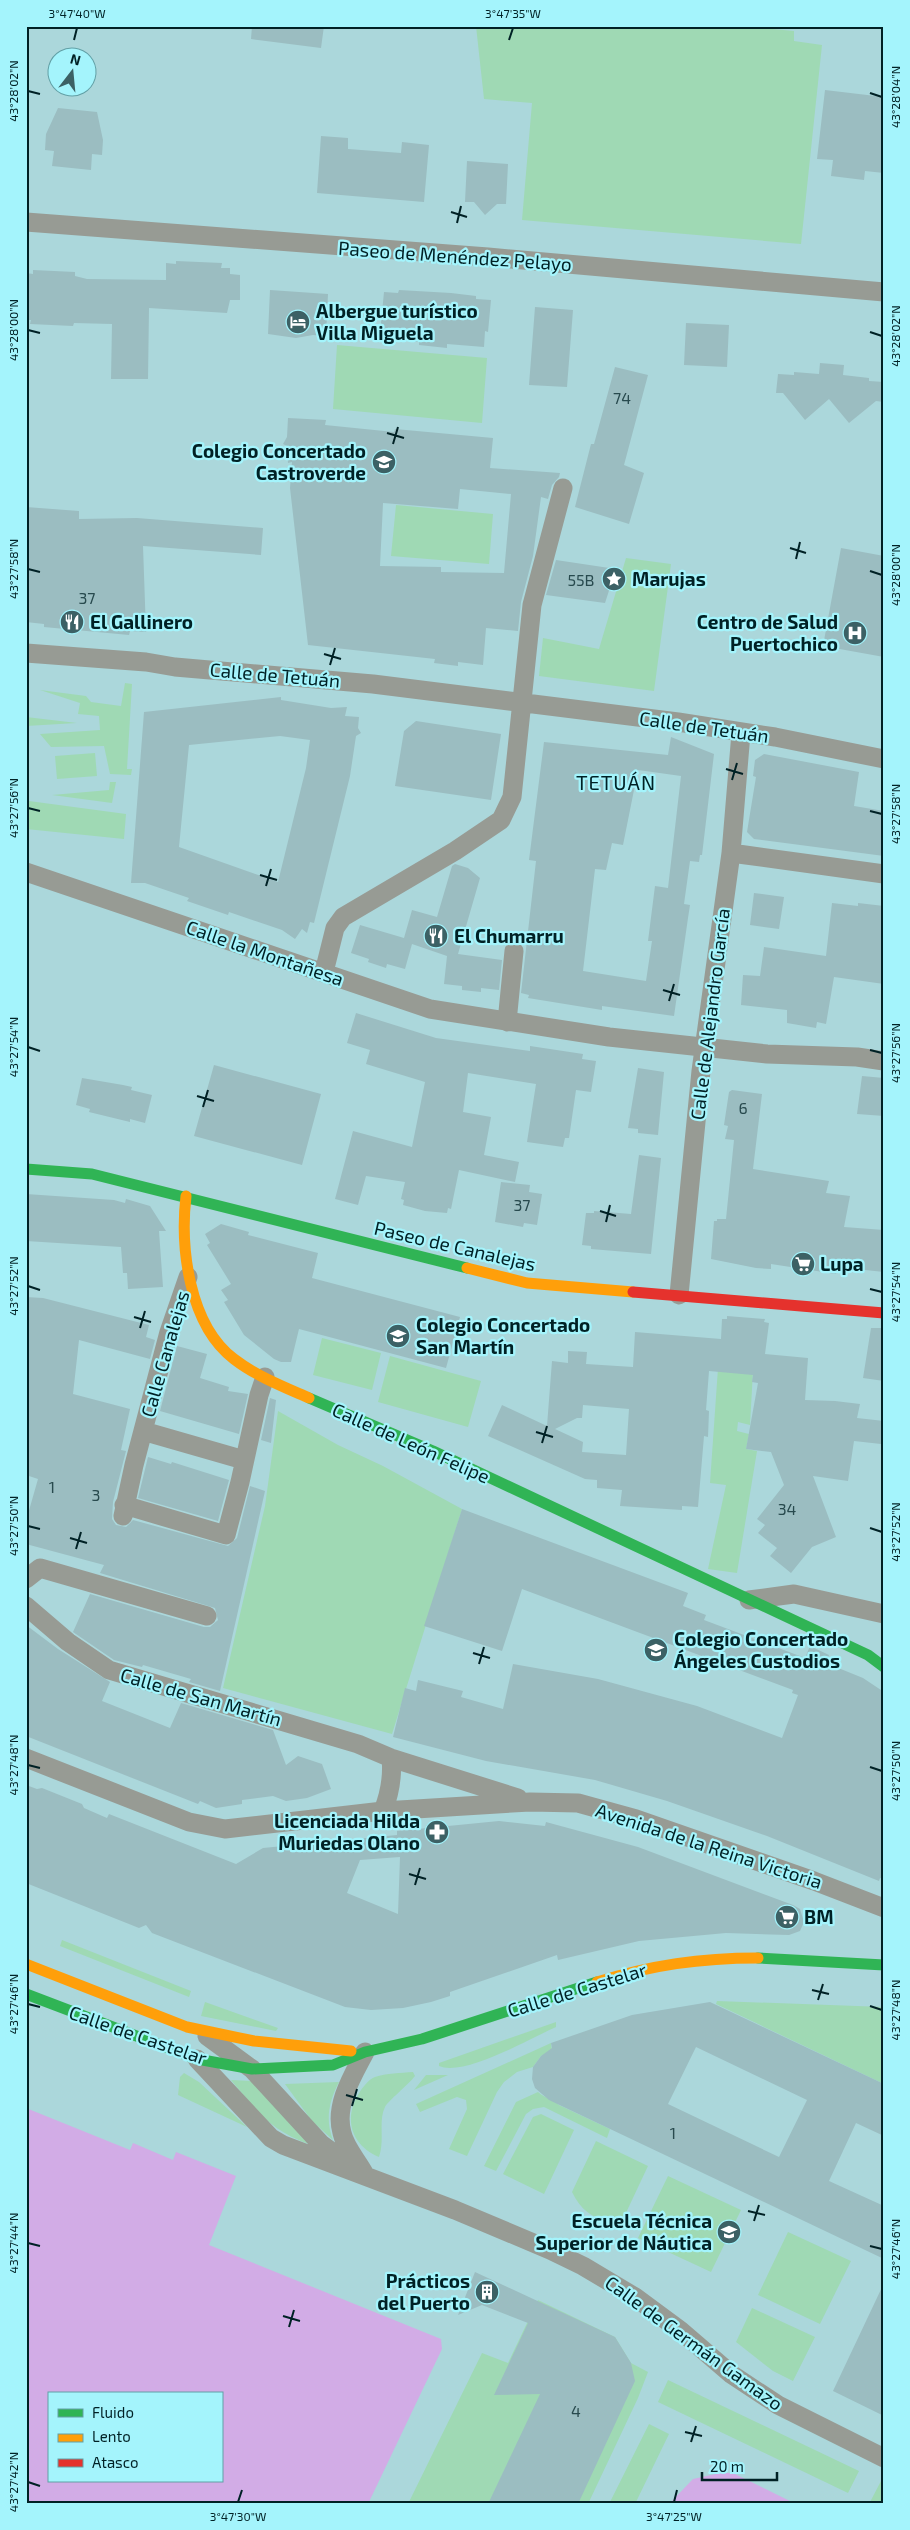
<svg xmlns="http://www.w3.org/2000/svg" width="910" height="2530" viewBox="0 0 910 2530" font-family="'Exo 2',sans-serif">
<style>
.green{fill:#9fd9b4}
.water{fill:#d2ace6;fill-rule:evenodd}
.building{fill:#9bbdc1;fill-rule:evenodd}
.lines{fill:none;stroke-linecap:round;stroke-linejoin:round}
.street{stroke:#979b94;stroke-width:19}
.fast{stroke:#30b455;stroke-width:11}
.slow{stroke:#ff9f0a;stroke-width:11}
.jam{stroke:#e5322d;stroke-width:11}
.ticks{fill:none;stroke:#002125;stroke-width:2}
.labels{text-anchor:middle;stroke-width:4.5;stroke-linejoin:round;paint-order:stroke}
.number-label{font-size:16px;fill:#284a4e}
.street-label{font-size:19px;fill:#002125;stroke:#a4f4fc}
.poi-label{font-size:19px;font-weight:bold;fill:#002125;stroke:#a4f4fc;text-anchor:start}
.neighbourhood-label{font-size:20px;letter-spacing:1px;fill:#002125;stroke:#a4f4fc}
.neatline{fill:none;stroke:#002125;stroke-width:2}
.ticks-label{font-size:12px;text-anchor:middle;fill:#002125}
</style>
<rect width="100%" height="100%" fill="#abd7db"/>
<path class="green" d="M476,26L713,28L741,26L794,31V41L822,45L801,244L522,220L532,103L484,99Z
M337,345L487,358L482,423L333,409Z
M396,505L493,514L489,564L391,556Z
M626,558L671,564L654,691L539,676L543,638L599,649Z
M125,683L132,684L127,769H132L131,775L110,774L104,746L51,747L40,734L100,730L99,716L78,714L80,703L40,690L86,696L91,702L121,706Z
M26,717L77,723L26,726Z
M95,753L97,776L57,779L55,756Z
M110,782H116L112,803L52,795L109,790Z
M26,788H29V801L126,814L124,839L26,829Z
M322,1338L381,1353L372,1390L313,1375Z
M390,1356L481,1381L468,1427L378,1402Z
M718,1368L753,1371L750,1425L738,1422L737,1431L749,1434L746,1449L757,1451L737,1573L708,1569L726,1485L710,1483Z
M278,1411L338,1445L383,1466L462,1509L392,1734L223,1688L265,1506Z
M62,1940L191,1991L189,1997L60,1946Z
M717,2001L884,2007V2084L716,2004Z
M205,2002L278,2028L276,2031L201,2016Z
M556,2022V2027C531,2038 464,2077 439,2066V2063Z
M551,2043L552,2051L541,2056L533,2067L517,2072L504,2082L497,2092L467,2156L449,2149L467,2109L466,2100L457,2097L420,2112L416,2104Z
M413,2072L415,2076C409,2084 387,2102 385,2107C378,2121 385,2140 379,2157C349,2144 343,2116 361,2090C365,2085 369,2079 375,2077C386,2073 401,2073 413,2072Z
M184,2073L199,2082L247,2127L178,2095L180,2077Z
M426,2075H448L414,2090Z
M231,2080L251,2081L309,2144C270,2130 257,2111 231,2080Z
M339,2082C329,2101 325,2120 333,2140L312,2121L285,2084Z
M538,2092C544,2098 554,2099 559,2105L610,2129L607,2138L544,2107L533,2109L526,2114L496,2171L484,2166L516,2102Z
M541,2114L574,2130L544,2194L503,2174L533,2117Z
M596,2141L648,2166L624,2217C600,2224 583,2215 572,2192Z
M668,2176L741,2210L711,2272L638,2238Z
M788,2232L851,2261L820,2324L758,2295Z
M538,2300L615,2337L631,2363L648,2372L638,2398L588,2504H408L482,2353L508,2363Z
M752,2308L815,2337L793,2381L773,2371L736,2342Z
M668,2380L859,2471L848,2493L658,2402Z
M649,2424L669,2434L635,2504H609Z
M881,2481L884,2483V2504H869Z"/>
<path class="water" d="M26,2108L130,2150L133,2143L173,2160L176,2152L236,2176L209,2245L441,2339L442,2349L368,2504H26ZM49,2394H221V2481H49Z
M720,2473H733L796,2504H669L693,2479Z"/>
<path class="building" d="M252,26H324L321,48L251,39Z
M825,90L884,97V173L865,171L864,180L831,176L833,160L817,159Z
M58,108L97,112L103,140L102,155L92,154L91,170L52,166L54,151L45,150L46,134Z
M321,136L348,138V149L401,153L402,142L429,145L424,202L317,193Z
M467,161L508,164L506,204H497L485,215L474,202H465Z
M176,261L222,263L221,268H230V274L240,275V300H230L227,313L149,308L148,379H111L112,324L74,323L73,326L30,324L31,320H26V273L33,274V270L75,272V276L87,279L166,280V263L176,264Z
M270,290L328,294L326,336L313,335L296,338L268,334Z
M399,290L451,293L476,296V299L491,300L488,332L485,331L484,347L447,344V348L419,345V342L383,339L381,323L384,292L398,293Z
M535,307L573,310L567,387L529,385Z
M686,323L729,325L727,367L684,365Z
M820,363L844,365L843,375L869,378V381L884,382V402L876,401L849,423L829,399L805,420L783,393H776L778,374L794,375V372L819,374Z
M615,367L648,375L624,465L644,473L629,524L575,507L591,444H594Z
M288,418L326,420L325,425L394,432L395,429L493,438L490,468L560,473L559,477L552,485L548,499L541,497L533,556L521,602L518,631L486,628L483,665L458,662V666L434,663L435,659L308,645L290,488L292,462L288,463L287,446L283,444L287,437ZM460,489L511,494L504,573L441,572V567L380,566L383,503L458,509Z
M26,507L79,511V519L137,518L263,528L261,555L143,546L146,632L130,631L129,635L44,627V624L26,622Z
M841,548L884,556V657L823,646Z
M556,560L616,569L605,603L546,595Z
M281,697V700L331,708L347,707L345,716L359,717L358,728L361,733L356,736L350,776L314,923L310,922L307,933L302,929L295,939L282,930L229,912L228,915L187,901L189,898L145,883H131L144,712ZM280,736L310,740L306,768L278,882L179,847L189,745Z
M416,721L501,734L491,800L395,786L404,731Z
M671,737L714,754L702,855H700L699,862L690,861L684,904L690,905L688,918L674,1016L602,1006V1010L528,998L529,995L521,993L536,861L529,860L544,742L668,755ZM638,770L681,776L668,888L655,886L648,941H652L646,981L583,971L595,869L606,870L612,843L623,845Z
M764,754L859,772L854,806L884,811V856L754,839L747,832L756,777L753,776L755,760Z
M455,864L468,868L480,878L458,954L502,960L499,990L481,988V992L462,990V986L444,984L447,956L412,944L405,969L387,964L386,968L368,962L369,959L351,953L360,925L404,938L412,910L437,917L452,866Z
M754,893L784,897L779,929L750,925Z
M832,903L858,906V903L884,906V984L834,977L826,1024L817,1022L816,1028L787,1023V1010L741,1005L743,975L760,976L764,947L826,956Z
M356,1013L436,1038L530,1051V1046L583,1054L582,1059L596,1061L591,1092L576,1090L569,1138H565L563,1147L527,1142L536,1084L468,1073L463,1112L491,1117L484,1155L519,1162L515,1182L459,1170L451,1209L448,1208L447,1213L425,1211L403,1205L404,1200L401,1199L405,1182L366,1176L358,1205L335,1199L353,1131L412,1147L425,1082L366,1064L370,1050L347,1043Z
M214,1065L321,1094L302,1165L194,1136Z
M638,1068L664,1072L658,1135L638,1133V1129L628,1128Z
M862,1076L884,1078V1116L857,1114Z
M82,1078L123,1085L132,1087L131,1090L152,1095L145,1123L130,1119V1122L89,1112L90,1109L76,1105Z
M732,1090L762,1094L753,1169L829,1181L826,1193L850,1196L844,1227L884,1230V1272L837,1267L836,1274L771,1264V1269L756,1268L711,1259L714,1221H717V1219H726L734,1140L725,1139L728,1126L724,1125L729,1092Z
M639,1155L661,1158L651,1254L591,1249V1246L582,1245L586,1213H594V1211L631,1214Z
M501,1182L530,1185L529,1192L542,1194L537,1225L524,1223L523,1227L495,1222Z
M26,1194L114,1200L125,1203L126,1199L150,1206L166,1231H159L163,1287L128,1289L127,1273H123L121,1247L26,1241Z
M221,1224L249,1232L248,1235L318,1253L312,1278L460,1317L446,1368L299,1329L291,1362H281L274,1359L244,1335L224,1302L228,1300L221,1290L231,1284L207,1245L210,1243L205,1234Z
M26,1297L43,1298L149,1325L146,1337L155,1340L150,1359L79,1340L73,1394L130,1409L121,1450L126,1451L113,1502L112,1519L116,1525L126,1527L133,1520L228,1546L237,1538L250,1486L265,1491L220,1691L189,1682L191,1679L143,1665L142,1667L114,1660L73,1632L90,1594L204,1627H210L218,1620L215,1608L100,1573L104,1565L26,1544V1521L38,1479L26,1475Z
M727,1316L765,1319L764,1322L769,1323L765,1354L808,1358L805,1400L835,1401L860,1404L857,1418L884,1421L881,1444L854,1441L848,1481L813,1476L836,1537L812,1547L791,1573L770,1556L777,1548L758,1533L765,1525L757,1519L784,1485L771,1452L746,1449L758,1383L752,1382L753,1375L709,1371L706,1410L709,1411L708,1437L704,1436L698,1507L682,1506V1510L620,1506L622,1490L597,1488V1480L585,1479L488,1436L502,1405L547,1426L552,1361L568,1363V1351L587,1352L586,1364L633,1367L635,1332L721,1339L722,1319H727ZM583,1405L629,1409L626,1455L582,1452L583,1442L555,1429L577,1418H582Z
M871,1328H884V1381L863,1378Z
M177,1346L207,1354L200,1378L229,1387L228,1391L248,1394L239,1434L160,1411Z
M270,1398L276,1400L271,1443L261,1440Z
M148,1457L171,1464L172,1462L229,1480L218,1521L138,1498Z
M462,1509L688,1593L683,1606L706,1615L704,1620L805,1658L810,1646L829,1655L826,1663L863,1678L884,1692V1879L880,1878L879,1881L767,1836L667,1801L595,1780L486,1761L393,1737L405,1688L416,1691L418,1680L463,1691L461,1697L503,1709L513,1664L598,1679L697,1706L782,1738L798,1695L792,1693L793,1690L522,1589L502,1651L424,1626Z
M26,1625L58,1649L110,1682L102,1701L170,1728L181,1703L273,1730L286,1765L298,1756L322,1764L331,1789L307,1798L286,1801L273,1796L242,1800V1804L216,1808L200,1801L198,1804L26,1736Z
M26,1785L37,1789L42,1788L82,1804L84,1808L107,1818L109,1814L236,1864L263,1848L397,1835V1831L499,1821L545,1826L546,1822L638,1847L793,1905L800,1909L804,1922L800,1931L789,1935L726,1933L639,1941L558,1960L557,1955L450,1992V1996L431,2002L403,2008L371,2010L345,2007L152,1933L146,1925L139,1928L26,1883ZM400,1857L398,1914L347,1893L360,1860Z
M710,2002L884,2084V2136L856,2123L829,2181L884,2206V2259L549,2100L535,2088L532,2079L533,2067L541,2056L552,2048L551,2043L632,2015ZM696,2047L807,2100L779,2157L668,2104Z
M475,2272L615,2337L631,2363L635,2381L578,2504H488L540,2394L494,2395L528,2323L482,2305L458,2315Z
M884,2283V2416L833,2391Z"/>
<g class="lines">
<path class="street" d="M26,222L488,257L884,292
M26,653L146,662L175,667L373,684L678,722L775,737L884,759
M731,853L884,874
M26,872L430,1009L609,1037L767,1054L857,1057L884,1061
M324,972L335,928L343,917L455,851L501,820L512,797L532,605L563,488
M507,1022L514,951
M679,1295L701,1071L731,853L741,733
M143,1431L244,1460
M124,1505L226,1535L240,1482L259,1395L265,1377
M123,1516L134,1465L169,1332L188,1277
M26,1579L40,1568L207,1616
M749,1600L794,1594L884,1614
M26,1606L68,1642L109,1670L358,1744L391,1758L518,1798
M26,1758L189,1822L225,1829L383,1811L530,1802L578,1803L636,1819L814,1881L884,1908
M383,1811C390,1793 393,1777 391,1758
M207,2036L252,2069L321,2144L347,2163
M197,2059L271,2138L283,2145L455,2210L550,2250L583,2266L635,2297L681,2331L731,2374L778,2405L884,2458
M364,2173C357,2160 345,2147 342,2133C334,2105 353,2075 365,2052"/>
<path class="fast" d="M26,1169L92,1174L467,1268
M309,1398L433,1451L868,1655L884,1667
M758,1958L884,1965
M26,1994L197,2059L252,2069L333,2065L365,2052L422,2039L597,1982"/>
<path class="slow" d="M186,1196C180,1248 189,1325 234,1359C256,1376 284,1387 309,1398
M467,1268L527,1283L633,1292
M26,1964L187,2027L254,2041L351,2051
M597,1982C652,1965 700,1958 758,1958"/>
<path class="jam" d="M633,1292L884,1313"/>
</g>
<path class="ticks" d="M74,40L77,28M509,40L513,28M28,91L40,94M870,93L882,97M451,212L467,217M457,223L461,206M28,330L40,333M870,332L882,336M387,433L404,438M393,444L398,427M790,548L806,553M796,559L800,542M28,569L40,572M870,571L882,575M324,654L341,659M330,665L335,648M726,769L743,774M732,780L737,763M28,808L40,811M870,811L882,814M260,875L277,880M266,886L271,869M663,990L680,995M669,1001L674,984M28,1047L40,1051M870,1050L882,1053M197,1096L214,1101M203,1107L208,1090M600,1211L616,1216M606,1222L610,1205M28,1286L40,1290M870,1289L882,1292M134,1317L151,1322M140,1328L145,1311M536,1432L553,1437M542,1443L547,1426M28,1526L40,1529M870,1528L882,1532M70,1538L87,1543M76,1549L81,1532M473,1653L490,1658M479,1664L484,1647M28,1765L40,1768M870,1767L882,1771M409,1874L426,1879M415,1885L420,1868M812,1990L829,1994M818,2000L823,1984M28,2004L40,2007M870,2006L882,2010M346,2095L363,2100M352,2106L357,2089M748,2211L765,2215M754,2221L759,2205M28,2243L40,2246M870,2246L882,2249M283,2316L300,2321M289,2327L294,2310M685,2432L702,2436M691,2442L696,2426M28,2482L40,2486M238,2502L242,2490M674,2502L677,2490"/>
<defs>
<g id="hotel-disc" transform="scale(1.25)"><circle r="9.5" fill="#3c6165" stroke="#a4f4fc"/><path d="M-6-4.5h1.5V1H6V5H4.5V3h-9V5H-6ZM-4 0a1.8 1.8 0 1 1 3.6 0ZM.5 0V-2.5h3Q6-2.5 6 0Z" fill="#fff"/></g>
<g id="school-disc" transform="scale(1.25)"><circle r="9.5" fill="#3c6165" stroke="#a4f4fc"/><path d="M0-5L7-2L0 1L-7-2ZM-4 1L0 2.5L4 1V4Q0 6-4 4Z" fill="#fff"/></g>
<g id="sight-disc" transform="scale(1.25)"><circle r="9.5" fill="#3c6165" stroke="#a4f4fc"/><path d="M0-6L1.8-2.2L6-1.7L2.9 1.2L3.7 5.4L0 3.3L-3.7 5.4L-2.9 1.2L-6-1.7L-1.8-2.2Z" fill="#fff"/></g>
<g id="restaurant-disc" transform="scale(1.25)"><circle r="9.5" fill="#3c6165" stroke="#a4f4fc"/><path d="M-5-6h1v4h1v-4h1v4h1v-4h1v5L-1.5 .5V6h-2V.5L-5-1ZM5-6V6H3V1.5H1.5Q1.5-4 5-6Z" fill="#fff"/></g>
<g id="hospital-disc" transform="scale(1.25)"><circle r="9.5" fill="#3c6165" stroke="#a4f4fc"/><path d="M-5-5h3v3.5h4V-5h3V5h-3V1.5h-4V5h-3Z" fill="#fff"/></g>
<g id="supermarket-disc" transform="scale(1.25)"><circle r="9.5" fill="#3c6165" stroke="#a4f4fc"/><path d="M-6-5.5h2.5l.6 2H6L4.5 2H-2.5L-4.4-4H-6ZM-1.5 3.2a1.3 1.3 0 1 0 .1 0ZM3 3.2a1.3 1.3 0 1 0 .1 0Z" fill="#fff"/></g>
<g id="pharmacy-disc" transform="scale(1.25)"><circle r="9.5" fill="#3c6165" stroke="#a4f4fc"/><path d="M-2-6h4v4h4v4h-4v4h-4v-4h-4v-4h4Z" fill="#fff"/></g>
<g id="university-disc" transform="scale(1.25)"><circle r="9.5" fill="#3c6165" stroke="#a4f4fc"/><path d="M0-5L7-2L0 1L-7-2ZM-4 1L0 2.5L4 1V4Q0 6-4 4Z" fill="#fff"/></g>
<g id="building-disc" transform="scale(1.25)"><circle r="9.5" fill="#3c6165" stroke="#a4f4fc"/><path d="M-4-6H4V6H1V3H-1V6H-4ZM-2.5-4.3h1.7v1.8h-1.7ZM.8-4.3h1.7v1.8H.8ZM-2.5-1h1.7V.8h-1.7ZM.8-1h1.7V.8H.8Z" fill="#fff"/></g>
</defs>
<g fill-rule="evenodd">
<use href="#hotel-disc" x="298" y="322"/>
<use href="#school-disc" x="384" y="462"/>
<use href="#sight-disc" x="614" y="579"/>
<use href="#restaurant-disc" x="72" y="622"/>
<use href="#hospital-disc" x="855" y="633"/>
<use href="#restaurant-disc" x="436" y="936"/>
<use href="#supermarket-disc" x="803" y="1264"/>
<use href="#school-disc" x="398" y="1336"/>
<use href="#school-disc" x="656" y="1650"/>
<use href="#pharmacy-disc" x="437" y="1832"/>
<use href="#supermarket-disc" x="787" y="1917"/>
<use href="#university-disc" x="729" y="2232"/>
<use href="#building-disc" x="487" y="2292"/>
</g>
<g class="labels">
<g class="number-label">
<text x="622" y="404">74</text>
<text x="581" y="586">55B</text>
<text x="87" y="604">37</text>
<text x="743" y="1114">6</text>
<text x="522" y="1211">37</text>
<text x="52" y="1493">1</text>
<text x="96" y="1501">3</text>
<text x="787" y="1515">34</text>
<text x="673" y="2139">1</text>
<text x="576" y="2417">4</text>
</g>
<g class="street-label">
<text transform="translate(455 256) rotate(4)" y="7">Paseo de Menéndez Pelayo</text>
<text transform="translate(275 675) rotate(5)" y="7">Calle de Tetuán</text>
<text transform="translate(704 727) rotate(8)" y="7">Calle de Tetuán</text>
<text transform="translate(265 953) rotate(19)" y="7">Calle la Montañesa</text>
<text transform="translate(710 1014) rotate(-83)" y="7">Calle de Alejandro García</text>
<text transform="translate(455 1246) rotate(13)" y="7">Paseo de Canalejas</text>
<text transform="translate(165 1354) rotate(-74)" y="7">Calle Canalejas</text>
<text transform="translate(411 1443) rotate(24)" y="7">Calle de León Felipe</text>
<text transform="translate(201 1697) rotate(16)" y="7">Calle de San Martín</text>
<text transform="translate(709 1846) rotate(18)" y="7">Avenida de la Reina Victoria</text>
<text transform="translate(577 1990) rotate(-17)" y="7">Calle de Castelar</text>
<text transform="translate(138 2035) rotate(19)" y="7">Calle de Castelar</text>
<text transform="translate(694 2343) rotate(36)" y="7">Calle de Germán Gamazo</text>
</g>
<g class="poi-label">
<text x="316" y="318">Albergue turístico<tspan x="316" dy="22">Villa Miguela</tspan></text>
<text x="366" y="458" text-anchor="end">Colegio Concertado<tspan x="366" dy="22">Castroverde</tspan></text>
<text x="632" y="586">Marujas</text>
<text x="90" y="629">El Gallinero</text>
<text x="838" y="629" text-anchor="end">Centro de Salud<tspan x="838" dy="22">Puertochico</tspan></text>
<text x="454" y="943">El Chumarru</text>
<text x="820" y="1271">Lupa</text>
<text x="416" y="1332">Colegio Concertado<tspan x="416" dy="22">San Martín</tspan></text>
<text x="674" y="1646">Colegio Concertado<tspan x="674" dy="22">Ángeles Custodios</tspan></text>
<text x="420" y="1828" text-anchor="end">Licenciada Hilda<tspan x="420" dy="22">Muriedas Olano</tspan></text>
<text x="804" y="1924">BM</text>
<text x="712" y="2228" text-anchor="end">Escuela Técnica<tspan x="712" dy="22">Superior de Náutica</tspan></text>
<text x="470" y="2288" text-anchor="end">Prácticos<tspan x="470" dy="22">del Puerto</tspan></text>
</g>
<g class="neighbourhood-label">
<text x="616" y="790">TETUÁN</text>
</g>
</g>
<rect width="910" height="2530" fill="none" stroke="#a4f4fc" stroke-width="55"/>
<rect x="48" y="2392" width="175" height="90" fill="#a4f4fc" stroke="#62a0a6"/>
<rect x="58" y="2409" width="25" height="8" fill="#30b455" stroke="#62a0a6"/>
<text x="92" y="2418" font-size="15" fill="#002125">Fluido</text>
<rect x="58" y="2434" width="25" height="8" fill="#ff9f0a" stroke="#62a0a6"/>
<text x="92" y="2442" font-size="15" fill="#002125">Lento</text>
<rect x="58" y="2459" width="25" height="8" fill="#e5322d" stroke="#62a0a6"/>
<text x="92" y="2468" font-size="15" fill="#002125">Atasco</text>
<g transform="translate(72 72) rotate(16)"><circle r="24" fill="#a4f4fc" stroke="#62a0a6"/>
<path d="M0-4L9 19L0 12L-9 19Z" fill="#3c6165"/>
<text y="-8" font-size="14" font-weight="bold" text-anchor="middle" fill="#002125">N</text>
</g>
<path d="M702 2472v8h75v-8" fill="none" stroke="#002125" stroke-width="2.5"/>
<text x="710" y="2472" font-size="15" fill="#002125" stroke="#a4f4fc" stroke-width="4" paint-order="stroke">20 m</text>
<rect x="28" y="28" width="854" height="2474" class="neatline"/>
<g class="ticks-label">
<text x="77" y="18">3°47'40"W</text>
<text x="513" y="18">3°47'35"W</text>
<text transform="translate(14 91) rotate(-90)" y="4">43°28'02"N</text>
<text transform="translate(896 97) rotate(-90)" y="4">43°28'04"N</text>
<text transform="translate(14 330) rotate(-90)" y="4">43°28'00"N</text>
<text transform="translate(896 336) rotate(-90)" y="4">43°28'02"N</text>
<text transform="translate(14 569) rotate(-90)" y="4">43°27'58"N</text>
<text transform="translate(896 575) rotate(-90)" y="4">43°28'00"N</text>
<text transform="translate(14 808) rotate(-90)" y="4">43°27'56"N</text>
<text transform="translate(896 814) rotate(-90)" y="4">43°27'58"N</text>
<text transform="translate(14 1047) rotate(-90)" y="4">43°27'54"N</text>
<text transform="translate(896 1053) rotate(-90)" y="4">43°27'56"N</text>
<text transform="translate(14 1286) rotate(-90)" y="4">43°27'52"N</text>
<text transform="translate(896 1292) rotate(-90)" y="4">43°27'54"N</text>
<text transform="translate(14 1526) rotate(-90)" y="4">43°27'50"N</text>
<text transform="translate(896 1532) rotate(-90)" y="4">43°27'52"N</text>
<text transform="translate(14 1765) rotate(-90)" y="4">43°27'48"N</text>
<text transform="translate(896 1771) rotate(-90)" y="4">43°27'50"N</text>
<text transform="translate(14 2004) rotate(-90)" y="4">43°27'46"N</text>
<text transform="translate(896 2010) rotate(-90)" y="4">43°27'48"N</text>
<text transform="translate(14 2243) rotate(-90)" y="4">43°27'44"N</text>
<text transform="translate(896 2249) rotate(-90)" y="4">43°27'46"N</text>
<text transform="translate(14 2482) rotate(-90)" y="4">43°27'42"N</text>
<text x="238" y="2521">3°47'30"W</text>
<text x="674" y="2521">3°47'25"W</text>
</g>
</svg>
